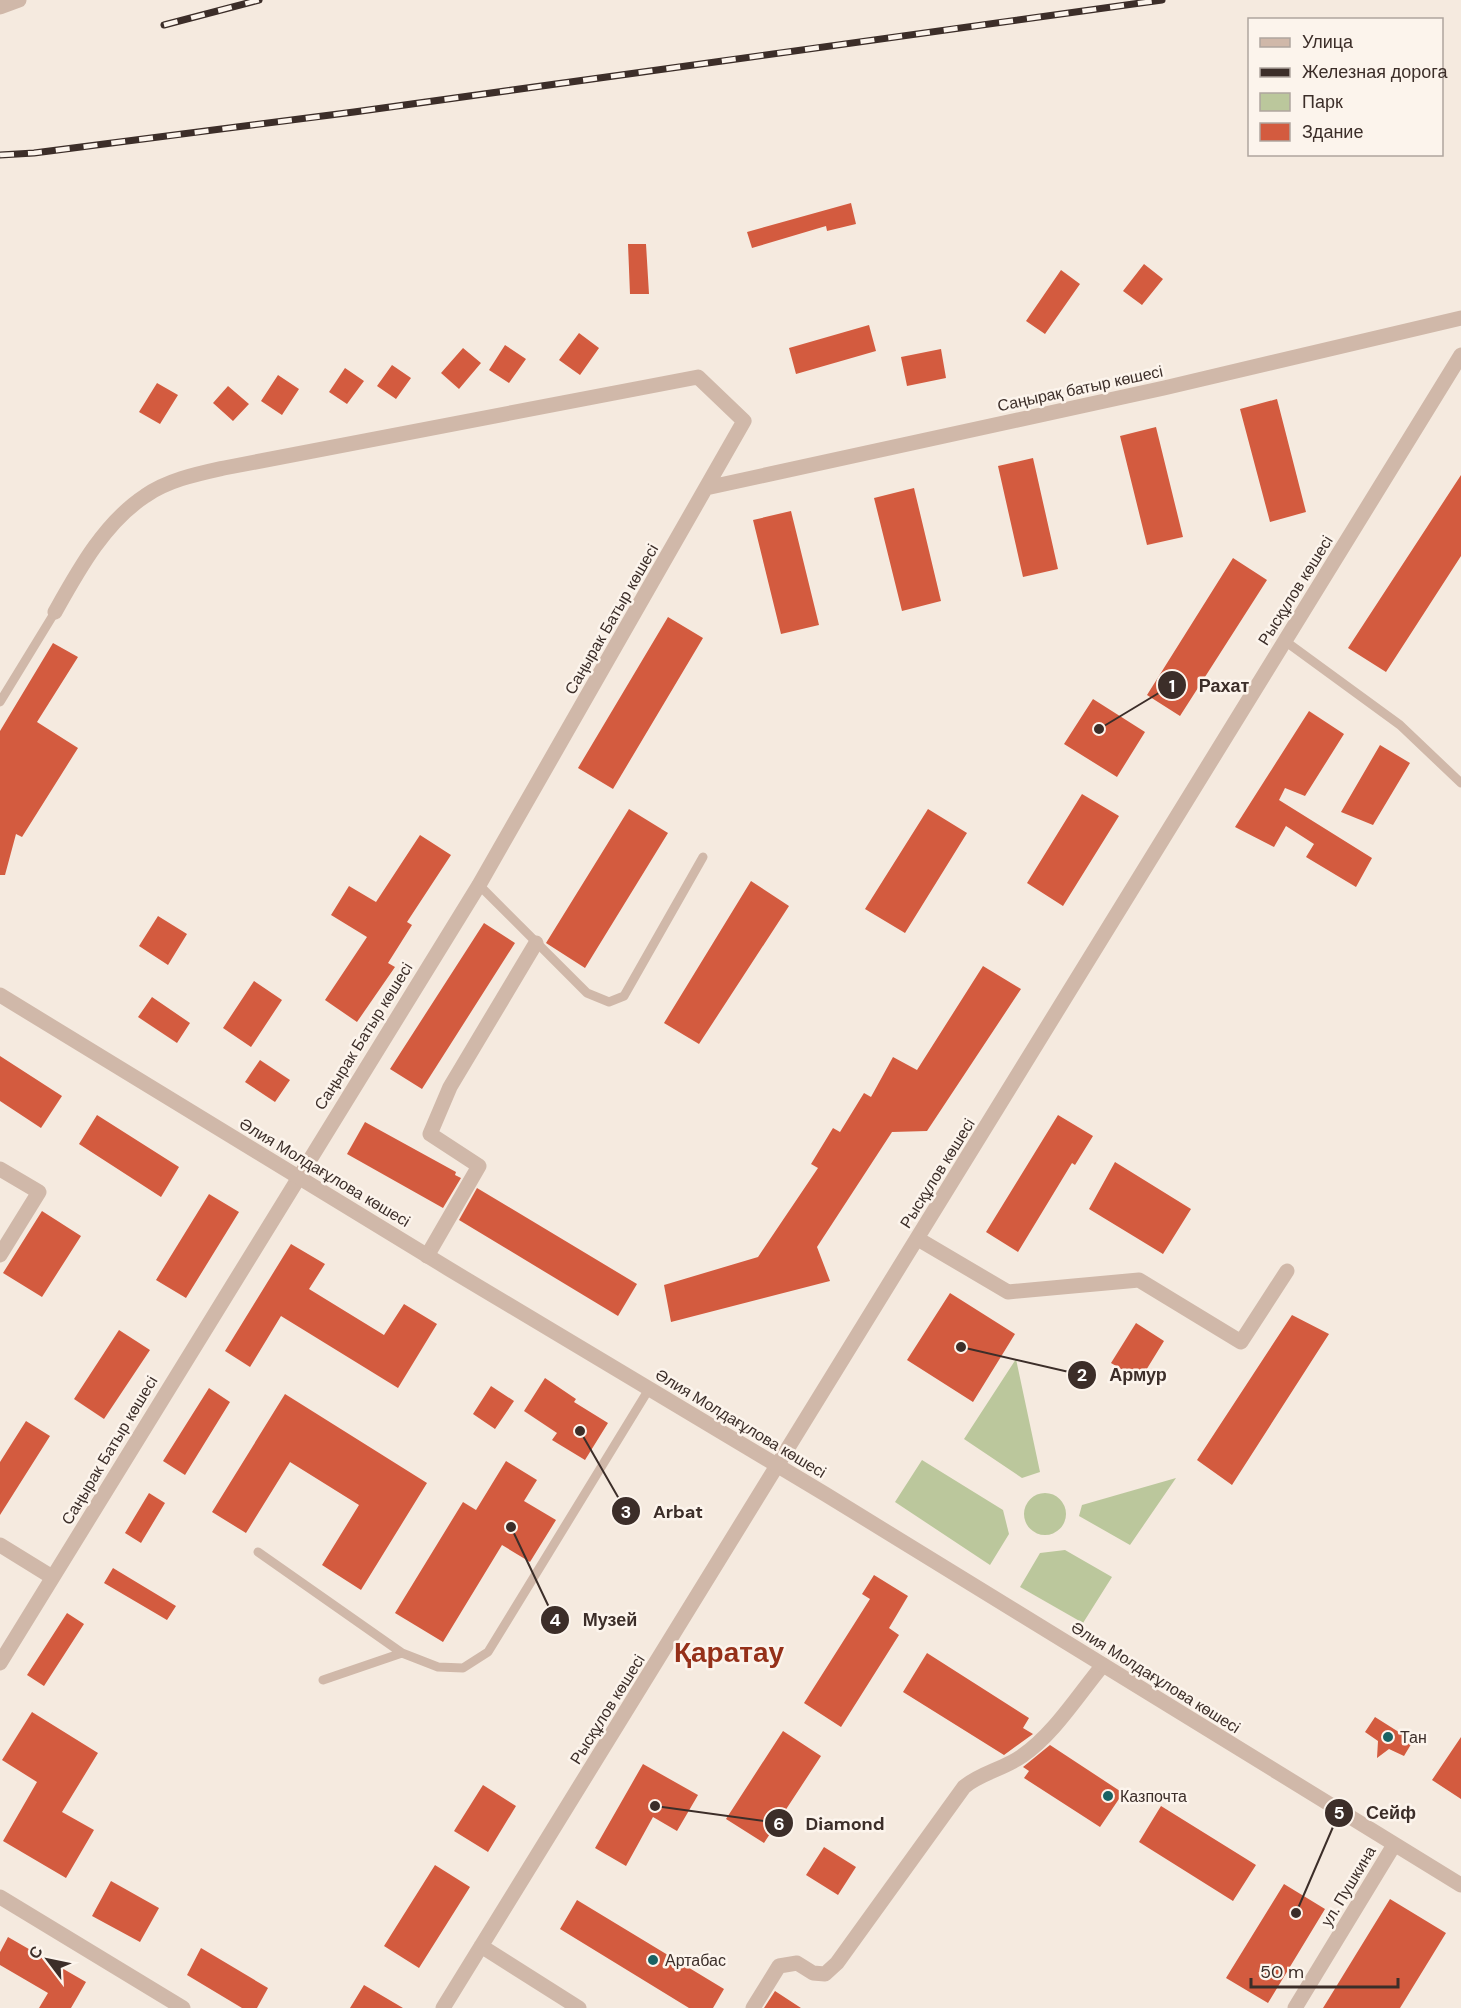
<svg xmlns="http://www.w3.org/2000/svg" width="1461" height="2008" viewBox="0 0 1461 2008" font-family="'DM Sans',sans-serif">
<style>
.green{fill:#bbc79c}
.building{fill:#d35b3f}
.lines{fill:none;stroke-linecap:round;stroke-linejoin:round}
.service{stroke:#d0b8a9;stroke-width:9}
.minor{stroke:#d0b8a9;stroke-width:15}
.tertiary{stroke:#d0b8a9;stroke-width:15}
.rail-casing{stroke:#3c2e29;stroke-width:7}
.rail{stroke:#fcf4ec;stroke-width:4.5;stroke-dasharray:14;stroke-linecap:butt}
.poi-dot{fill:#196263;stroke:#fcf4ec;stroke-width:2}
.labels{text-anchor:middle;stroke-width:5;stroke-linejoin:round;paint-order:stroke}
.street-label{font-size:16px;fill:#3c2e29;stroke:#fcf4ec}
.poi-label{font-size:16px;fill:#3c2e29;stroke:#fcf4ec;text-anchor:start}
.town-label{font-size:28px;font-weight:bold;fill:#953019;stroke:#fcf4ec}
.leader{fill:none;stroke:#3c2e29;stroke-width:2}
.callout-dot{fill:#3c2e29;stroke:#fcf4ec;stroke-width:2}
.mark-label{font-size:18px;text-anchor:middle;font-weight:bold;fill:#fff}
.callout-label{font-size:18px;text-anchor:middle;font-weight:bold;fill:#3c2e29;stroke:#fcf4ec;stroke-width:5;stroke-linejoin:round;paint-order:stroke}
</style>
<rect width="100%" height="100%" fill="#f5eadf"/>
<path class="green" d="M1016,1359L1040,1472L1022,1478L964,1439Z
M922,1460L1003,1510L1009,1534L990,1565L895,1502Z
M1176,1478L1130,1545L1079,1516L1082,1505Z
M1024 1514a21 21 0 1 1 42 0a21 21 0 1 1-42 0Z
M1065,1550L1112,1577L1083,1623L1020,1587L1040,1553Z"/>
<path class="building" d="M851,203L856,224L827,231L826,226L752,248L747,232Z
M628,244H646L649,294H630Z
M1144,264L1163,279L1142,305L1123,291Z
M1061,270L1080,284L1045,334L1026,321Z
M869,325L876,351L796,374L789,348Z
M579,333L599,348L580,375L559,360Z
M505,345L526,359L509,383L489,370Z
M463,348L481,363L459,389L441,373Z
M941,349L946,378L907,386L901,357Z
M392,365L411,378L396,399L377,386Z
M345,368L364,381L347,404L329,392Z
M278,375L299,389L282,415L261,401Z
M157,383L178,395L160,424L139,412Z
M228,386L249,404L233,421L213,403Z
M1277,399L1306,512L1270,522L1240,409Z
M1156,427L1183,537L1147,545L1120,436Z
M1033,458L1058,569L1023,577L998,466Z
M1461,475V556L1386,672L1348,648Z
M914,488L941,601L902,611L874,498Z
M791,511L819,625L781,634L753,520Z
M1233,558L1267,580L1180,716L1147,695Z
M668,617L703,638L613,789L578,768Z
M53,643L78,657L37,722L78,748L22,837L16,834L5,875H0V731Z
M1093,699L1145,732L1117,777L1064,744Z
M1309,711L1344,734L1305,796L1285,788L1279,800L1372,858L1356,887L1306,857L1314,844L1286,826L1274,847L1235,827Z
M1380,745L1410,763L1373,825L1341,812Z
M1082,794L1119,816L1063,906L1027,883Z
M629,809L668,833L585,968L546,943Z
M928,809L967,833L905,933L865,909Z
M420,835L451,855L407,922L412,925L388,963L395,967L357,1022L325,1000L367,937L331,915L349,886L376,902Z
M751,881L789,906L699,1044L664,1023Z
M158,916L187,934L168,965L139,946Z
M484,923L515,943L422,1089L390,1069Z
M983,966L1021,989L927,1131L892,1132L817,1247L830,1281L671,1322L664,1285L758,1257L818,1168L811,1164L833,1128L840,1132L864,1093L871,1097L893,1057L917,1070Z
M254,981L282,1000L251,1047L223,1028Z
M152,997L190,1023L177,1043L138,1017Z
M0,1056L62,1096L41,1128L0,1101Z
M260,1060L290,1080L275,1102L245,1082Z
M97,1115L179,1167L161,1197L79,1144Z
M1058,1115L1093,1136L1075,1165L1072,1163L1018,1252L986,1232Z
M365,1122L456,1172L455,1175L461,1178L443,1208L347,1154Z
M1115,1162L1191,1209L1163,1254L1089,1209Z
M477,1188L637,1284L618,1316L459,1220Z
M209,1194L239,1212L186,1298L156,1280Z
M42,1211L81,1236L42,1297L3,1273Z
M291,1244L325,1264L309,1289L384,1335L404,1304L437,1324L398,1388L281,1316L250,1367L225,1351Z
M950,1293L1015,1334L973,1402L907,1360Z
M1292,1315L1329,1334L1232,1485L1197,1460Z
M1136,1323L1164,1341L1140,1380L1111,1363Z
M119,1330L150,1350L104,1419L74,1399Z
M545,1378L576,1399L574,1402L608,1423L585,1460L552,1440L557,1433L524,1411Z
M491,1386L514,1401L495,1429L473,1414Z
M209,1388L230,1402L185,1475L163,1461Z
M285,1394L427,1483L361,1590L322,1565L359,1505L290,1462L246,1533L212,1512Z
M26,1421L50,1436L0,1515V1462Z
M506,1461L537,1480L524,1501L556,1520L530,1562L502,1545L443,1642L395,1613L463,1502L476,1510Z
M149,1493L165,1503L141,1543L125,1533Z
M113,1568L176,1606L167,1620L104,1583Z
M874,1575L908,1596L889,1628L899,1635L841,1727L804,1703L870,1599L862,1594Z
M67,1613L84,1624L44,1686L27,1675Z
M927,1653L1029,1718L1023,1728L1033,1734L1004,1755L903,1692Z
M32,1712L98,1753L62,1812L94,1830L66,1878L3,1841L37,1782L2,1760Z
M1375,1717L1413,1741L1404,1756L1389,1749L1377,1758L1378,1741L1365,1732Z
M783,1731L821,1756L764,1843L726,1819Z
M1461,1737V1799L1432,1780Z
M1050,1745L1123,1793L1100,1827L1024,1778L1029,1771L1023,1767Z
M643,1764L698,1795L677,1831L653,1817L626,1866L595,1848Z
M483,1785L516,1806L488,1852L454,1831Z
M1161,1806L1256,1865L1233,1901L1139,1842Z
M824,1847L856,1867L838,1895L806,1875Z
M435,1865L470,1887L419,1968L384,1946Z
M111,1881L159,1908L140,1942L92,1916Z
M1284,1884L1325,1909L1268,2003L1226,1978Z
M1390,1899L1446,1933L1400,2008H1323Z
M577,1900L724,1989L713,2008H689L560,1929Z
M8,1937L86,1982L71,2008H39L48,1993L0,1965V1952Z
M201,1948L268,1988L257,2008H242L187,1975Z
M364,1985L403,2008H350Z
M775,1991L801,2008H764Z"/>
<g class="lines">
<path class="service" d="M1285,641L1400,725L1461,783
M0,702L55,612
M479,885L587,993L609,1002L624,996L703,857
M258,1552L402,1653L438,1667L463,1668L488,1652L649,1389
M323,1680L402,1653"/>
<path class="minor" d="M706,488L1164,388L1461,318
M0,1169L39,1192L0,1255
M918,1239L1008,1292L1139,1280L1241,1342L1287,1271
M427,1256L479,1166L430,1134L450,1087L536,943
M0,1545L52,1577
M0,1663L479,885L744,421L698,377L224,468C197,474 168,480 145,496C104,523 78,571 55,612
M0,1897L183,2008
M481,1946L579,2008
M443,2008L1461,355
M753,2008L779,1966L797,1963L813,1973L825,1974L837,1963L964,1787C980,1773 1004,1769 1022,1756C1054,1734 1078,1695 1103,1665
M1295,2008L1394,1845"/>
<path class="tertiary" d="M0,7L19,0
M0,995L449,1269L825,1494L1461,1885"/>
<g class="rail-casing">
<path id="rail" d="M164,25L259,0
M0,155L34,153L354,112L1162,0"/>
</g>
<use href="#rail" class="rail"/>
</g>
<g class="poi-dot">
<circle cx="1388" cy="1737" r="6"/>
<circle cx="1108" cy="1796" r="6"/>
<circle cx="653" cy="1960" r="6"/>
</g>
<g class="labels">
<g class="street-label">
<text transform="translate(1080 388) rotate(-12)" y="6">Саңырақ батыр көшесі</text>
<text transform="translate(1295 590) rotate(-58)" y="6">Рысқұлов көшесі</text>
<text transform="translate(611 619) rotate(-60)" y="6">Саңырак Батыр көшесі</text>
<text transform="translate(363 1036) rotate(-58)" y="6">Саңырак Батыр көшесі</text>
<text transform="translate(325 1172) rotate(31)" y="6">Әлия Молдағұлова көшесі</text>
<text transform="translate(937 1173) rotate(-58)" y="6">Рысқұлов көшесі</text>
<text transform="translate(741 1423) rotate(31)" y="6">Әлия Молдағұлова көшесі</text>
<text transform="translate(109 1450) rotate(-59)" y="6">Саңырак Батыр көшесі</text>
<text transform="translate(1156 1677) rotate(32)" y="6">Әлия Молдағұлова көшесі</text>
<text transform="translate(607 1709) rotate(-58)" y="6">Рысқұлов көшесі</text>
<text transform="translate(1348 1886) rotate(-59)" y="6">ул. Пушкина</text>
</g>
<g class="poi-label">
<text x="1400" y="1743">Тан</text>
<text x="1120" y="1802">Казпочта</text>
<text x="665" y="1966">Артабас</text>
</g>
<g class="town-label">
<text x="729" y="1662">Қаратау</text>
</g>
</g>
<path class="leader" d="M1099 729L1172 685M961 1347L1082 1375M580 1431L626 1511M511 1527L555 1620M1296 1913L1339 1813M655 1806L779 1823"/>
<g class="callout-dot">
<circle cx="1099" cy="729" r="6"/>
<circle cx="961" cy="1347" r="6"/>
<circle cx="580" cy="1431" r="6"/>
<circle cx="511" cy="1527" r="6"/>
<circle cx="1296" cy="1913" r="6"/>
<circle cx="655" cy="1806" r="6"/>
<circle cx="1172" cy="685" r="15"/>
<circle cx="1082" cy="1375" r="15"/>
<circle cx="626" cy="1511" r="15"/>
<circle cx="555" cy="1620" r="15"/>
<circle cx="1339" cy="1813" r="15"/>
<circle cx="779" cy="1823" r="15"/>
</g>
<g class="mark-label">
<text x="1172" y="692">1</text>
<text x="1082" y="1381">2</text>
<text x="626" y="1518">3</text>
<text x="555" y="1626">4</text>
<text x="1339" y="1819">5</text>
<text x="779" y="1830">6</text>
</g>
<g class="callout-label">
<text x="1224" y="692">Рахат</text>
<text x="1138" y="1381">Армур</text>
<text x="678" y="1518">Arbat</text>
<text x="610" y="1626">Музей</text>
<text x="1391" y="1819">Сейф</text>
<text x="845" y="1830">Diamond</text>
</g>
<rect x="1248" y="18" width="195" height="138" fill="#fcf4ec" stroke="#afa59e" stroke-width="1.5"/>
<rect x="1260" y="38" width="30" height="9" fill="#d0b8a9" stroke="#afa59e" stroke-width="1.5"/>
<text x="1302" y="48" font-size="18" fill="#3c2e29">Улица</text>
<rect x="1260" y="68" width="30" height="9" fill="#3c2e29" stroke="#afa59e" stroke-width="1.5"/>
<text x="1302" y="78" font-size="18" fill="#3c2e29">Железная дорога</text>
<rect x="1260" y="93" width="30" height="18" fill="#bbc79c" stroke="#afa59e" stroke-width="1.5"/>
<text x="1302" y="108" font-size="18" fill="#3c2e29">Парк</text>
<rect x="1260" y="123" width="30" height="18" fill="#d35b3f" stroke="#afa59e" stroke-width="1.5"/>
<text x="1302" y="138" font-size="18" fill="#3c2e29">Здание</text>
<g transform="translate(48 1960) rotate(302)" stroke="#fcf4ec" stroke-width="4.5" paint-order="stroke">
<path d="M0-4.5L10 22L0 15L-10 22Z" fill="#3c2e29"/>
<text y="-9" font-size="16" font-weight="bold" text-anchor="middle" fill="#3c2e29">С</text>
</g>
<path d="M1251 1978v9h147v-9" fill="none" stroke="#3c2e29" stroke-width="3"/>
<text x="1260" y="1978" font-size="18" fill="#3c2e29" stroke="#fcf4ec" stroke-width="4.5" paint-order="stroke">50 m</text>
</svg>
